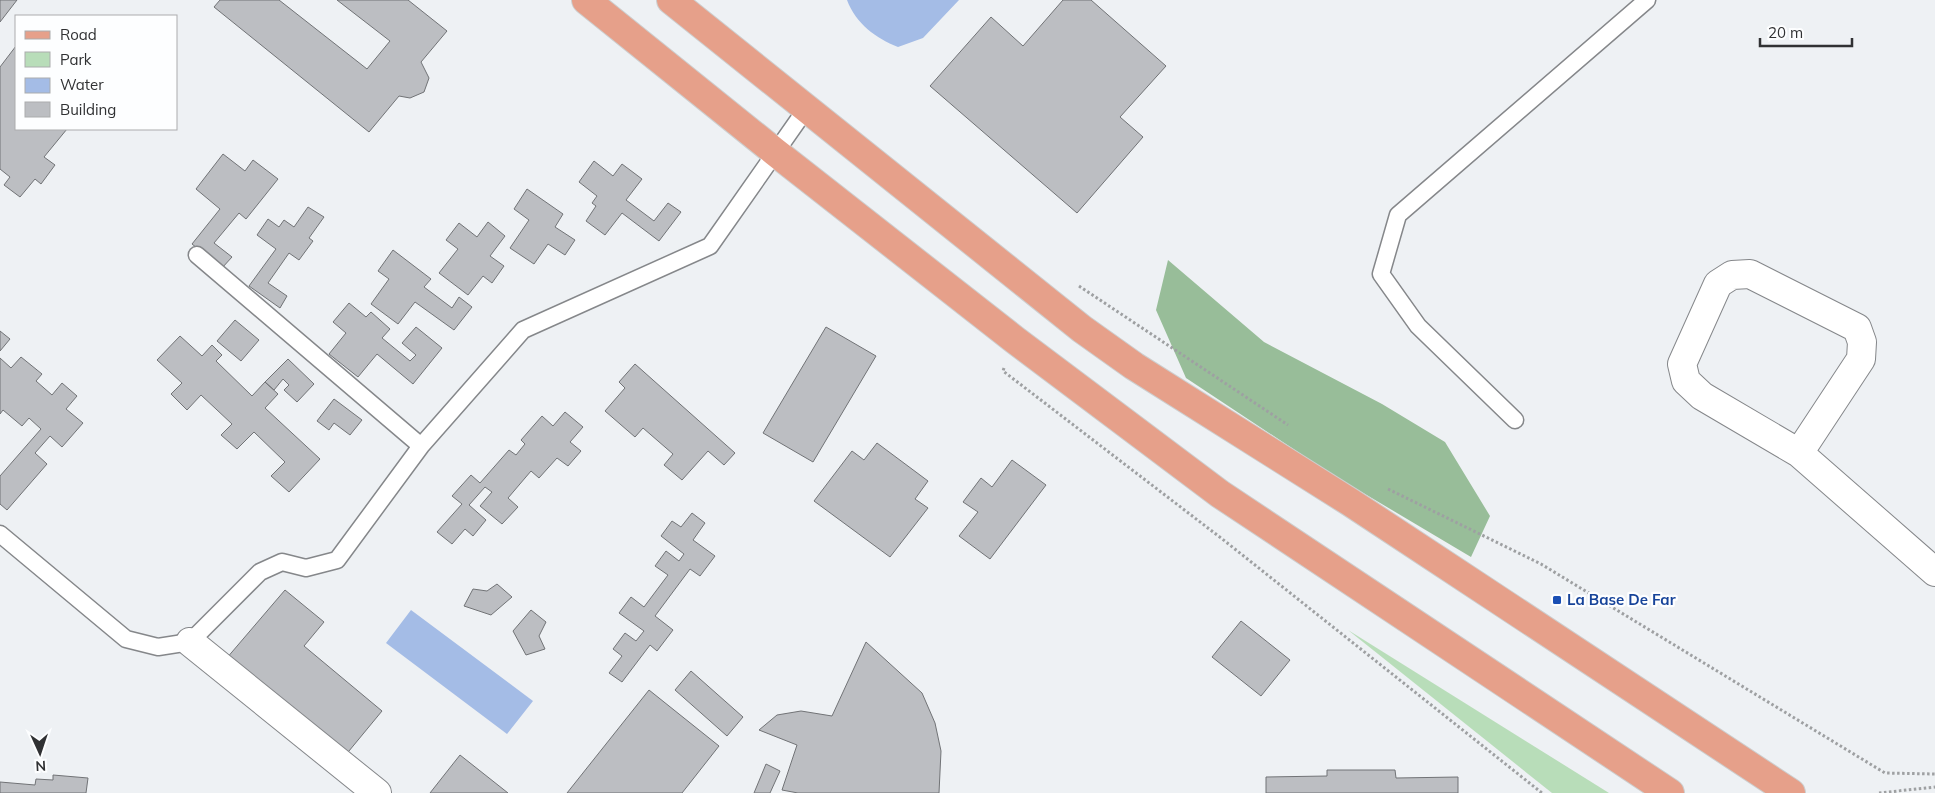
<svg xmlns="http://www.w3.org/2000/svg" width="1935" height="793" viewBox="0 0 1935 793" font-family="Mulish,sans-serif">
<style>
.green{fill:#b8ddb9}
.forest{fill:#98bd99}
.water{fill:#a4bce6}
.building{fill:#bcbec2;stroke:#717376}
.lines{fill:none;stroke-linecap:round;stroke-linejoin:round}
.service-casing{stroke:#85878a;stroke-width:19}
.minor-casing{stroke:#85878a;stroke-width:30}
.primary-casing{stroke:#cdcece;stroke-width:30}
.path{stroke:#9ea0a2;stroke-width:3;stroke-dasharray:2.5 2.5;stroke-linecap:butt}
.service{stroke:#fff;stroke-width:16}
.minor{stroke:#fff;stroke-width:28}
.primary{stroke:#e6a08a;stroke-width:28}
.transit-dot{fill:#1a4fb4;stroke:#fdfeff;stroke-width:2}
.labels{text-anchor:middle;stroke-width:4.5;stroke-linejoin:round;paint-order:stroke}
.transit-label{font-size:15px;font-weight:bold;fill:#164399;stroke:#fdfeff;text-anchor:start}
</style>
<rect width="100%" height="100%" fill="#eef1f4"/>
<path class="green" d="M1348,630L1609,793H1552Z"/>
<path class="forest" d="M1168,260L1264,342L1382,404L1445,442L1490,516L1471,557L1328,472L1186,378L1156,310Z"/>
<path class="water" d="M847,0H959L923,38L898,47C876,38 856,24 847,0Z
M411,610L533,701L507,734L386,643Z"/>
<path class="building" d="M0,0H17L0,22Z
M220,0H279L367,69L390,41L337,0H408L447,31L421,62L429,78L424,92L410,98L399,96L369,132L214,7Z
M1063,0H1091L1166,66L1120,117L1143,137L1077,213L930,86L991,17L1023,46Z
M16,46V129H67L44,157L55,165L41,184L35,179L20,197L4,185L10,177L0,169V67Z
M223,154L245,171L253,160L278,179L246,219L239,213L214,243L232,257L222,268L192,244L220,209L196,189Z
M594,161L613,176L622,164L642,179L626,200L654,221L668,203L681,212L659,241L622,213L605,235L586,221L596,206L592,203L597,196L579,182Z
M527,189L563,214L555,227L575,240L565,255L548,244L534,264L510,248L529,220L514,209Z
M308,207L324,217L309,238L313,241L299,260L289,253L268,283L287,296L280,308L249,286L276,249L257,235L268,219L279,227L284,220L294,227Z
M488,222L505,236L490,256L504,266L492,283L483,276L468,295L439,273L458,249L446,240L459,223L477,237Z
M393,250L431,279L424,287L452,308L459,297L472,307L454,330L415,302L398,324L371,304L389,279L378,271Z
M349,303L366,317L371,312L390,329L382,338L410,361L416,355L402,343L416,327L442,348L413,384L377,354L358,377L329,354L346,333L333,322Z
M235,320L259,340L241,361L217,341Z
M826,327L876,356L813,462L763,433Z
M0,331L10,339L0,351Z
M180,336L202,356L212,345L222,355L216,361L252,396L265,382L278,394L265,408L320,459L289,492L271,476L285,462L254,432L237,449L221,435L232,424L201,395L187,410L171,394L182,383L157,360Z
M21,357L42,374L36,381L52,395L62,383L77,396L66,409L83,423L62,447L50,436L35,453L47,464L7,510L0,504V476L41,429L29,418L22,426L3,410L0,414V358L11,368Z
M288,359L314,384L297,402L284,390L289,385L283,379L274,390L265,382Z
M635,364L735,453L724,465L708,451L682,480L664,465L673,454L643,428L635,437L605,411L625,388L619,382Z
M334,399L362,420L350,435L334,423L329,430L317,421Z
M565,412L583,427L570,442L581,451L568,466L557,458L539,478L531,471L508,498L518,507L502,524L480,506L492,492L485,487L469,505L486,520L473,536L465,529L452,544L437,532L462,504L452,496L471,475L480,483L509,450L516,455L525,444L521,440L542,416L553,426Z
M877,443L928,481L915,499L928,508L890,557L814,501L852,451L864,460Z
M1012,460L1046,485L990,559L959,536L978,512L963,502L981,478L992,487Z
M692,513L705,523L693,540L715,556L700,576L690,569L655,616L673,630L657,651L650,645L622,682L609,673L622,656L613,649L625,633L636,641L644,631L619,613L631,597L644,607L668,575L655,566L666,551L679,561L684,554L661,536L672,521L681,527Z
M497,584L512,597L491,615L464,606L473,589L487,591Z
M285,590L324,622L304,646L382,711L344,757L226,659Z
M531,610L546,622L539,636L545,649L526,655L513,631Z
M1241,621L1290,660L1261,696L1212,657Z
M866,642L922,693L935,723L941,751L939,793H798L782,790L797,745L759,730L777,715L801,711L832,716Z
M691,671L743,717L727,736L675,690Z
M649,690L719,746L682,793H567Z
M460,755L508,793H430Z
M766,764L780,771L770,793H754Z
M1327,770H1395L1396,778L1458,777V793H1266V777L1327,776Z
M53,775L88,778L86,793H0V782L35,785L36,779L53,780Z"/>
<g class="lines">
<g class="service-casing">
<path id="service" d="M197,255L421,446
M1515,420L1418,326L1381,274L1398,215L1647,0
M0,534L126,639L158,647L190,642L260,572L282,562L306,568L337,560L421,446L523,330L710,246L806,109"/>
</g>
<g class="minor-casing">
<path id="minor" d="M1799,453L1861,359L1862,342L1857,328L1750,274L1732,275L1718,284L1682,364L1686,381L1702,396L1799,453L1935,572
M190,642L377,793"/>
</g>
<g class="primary-casing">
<path id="primary" d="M586,0L775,152L1015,340L1220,494L1670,793
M671,0L1082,329L1134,366L1350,502L1791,793"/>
</g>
<path class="path" d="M1079,286L1288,425
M1004,368L1003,371L1221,538L1542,793
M1388,489L1541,564L1885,773L1935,774
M1879,793L1935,787"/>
<use href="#service" class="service"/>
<use href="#minor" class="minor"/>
<use href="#primary" class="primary"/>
</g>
<rect class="transit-dot" x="1552" y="595" width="10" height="10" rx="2.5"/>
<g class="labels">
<g class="transit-label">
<text x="1567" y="605">La Base De Far</text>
</g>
</g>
<rect x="15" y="15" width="162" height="115" fill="#fdfeff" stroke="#abacad"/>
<rect x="25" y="31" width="25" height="8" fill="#e6a08a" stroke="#abacad"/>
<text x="60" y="40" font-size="15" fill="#303133">Road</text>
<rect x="25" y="52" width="25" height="15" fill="#b8ddb9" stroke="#abacad"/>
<text x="60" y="65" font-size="15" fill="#303133">Park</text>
<rect x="25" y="78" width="25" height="15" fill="#a4bce6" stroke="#abacad"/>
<text x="60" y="90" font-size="15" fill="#303133">Water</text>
<rect x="25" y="102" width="25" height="15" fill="#bcbec2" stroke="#abacad"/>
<text x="60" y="115" font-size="15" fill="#303133">Building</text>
<g transform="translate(40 753) rotate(177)" stroke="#fdfeff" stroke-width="4" paint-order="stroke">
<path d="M0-4L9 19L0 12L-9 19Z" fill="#303133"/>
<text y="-8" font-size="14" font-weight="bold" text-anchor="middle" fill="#303133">N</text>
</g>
<path d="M1760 38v8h92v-8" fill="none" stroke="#303133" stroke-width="2.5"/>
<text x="1768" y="38" font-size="15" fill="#303133" stroke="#fdfeff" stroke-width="4" paint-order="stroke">20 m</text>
</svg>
